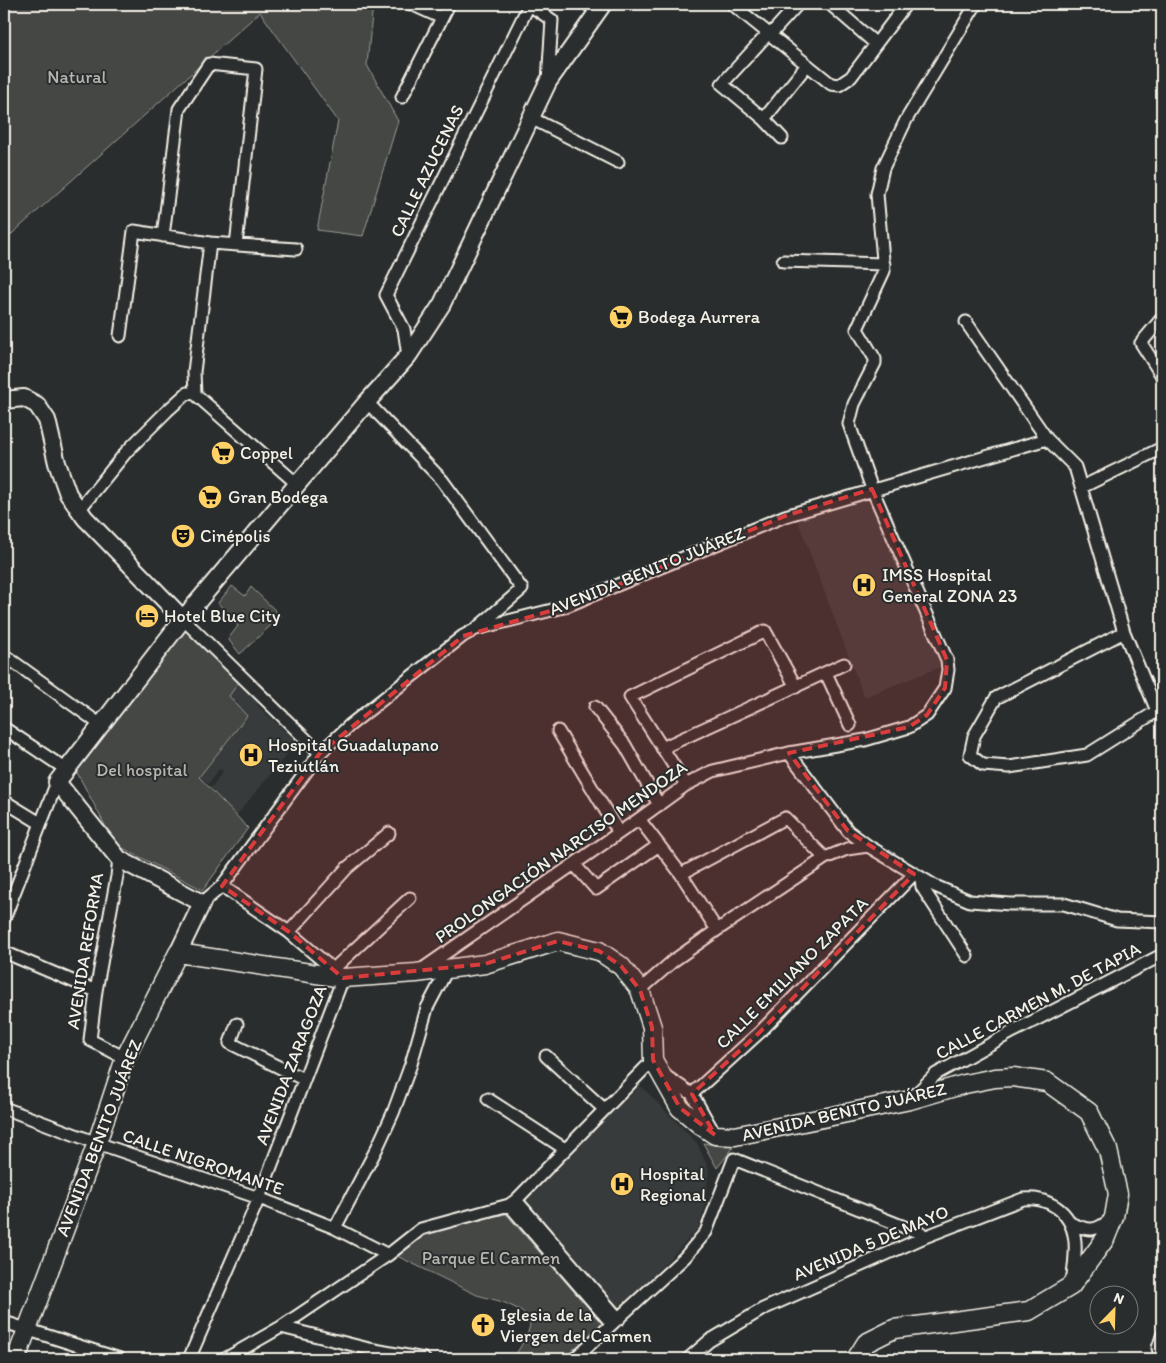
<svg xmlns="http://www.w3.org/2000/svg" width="1166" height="1363" viewBox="0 0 1166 1363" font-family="Itim,sans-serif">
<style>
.built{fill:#373a3a}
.green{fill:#444645;stroke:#9c9c96}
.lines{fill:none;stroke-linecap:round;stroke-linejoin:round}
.street-casing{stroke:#f4f1e8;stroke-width:15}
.secondary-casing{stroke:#f4f1e8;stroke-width:20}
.primary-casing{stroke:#f4f1e8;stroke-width:21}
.street{stroke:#2a2d2e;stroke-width:11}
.secondary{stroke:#2a2d2e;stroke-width:16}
.primary{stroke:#2a2d2e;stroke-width:18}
.marked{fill:#d93c3b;fill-opacity:0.2;stroke:#d93c3b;stroke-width:4;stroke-dasharray:10 6;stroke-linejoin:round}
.labels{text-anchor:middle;stroke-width:4;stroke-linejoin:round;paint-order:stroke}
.park-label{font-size:18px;fill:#b6b5af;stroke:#2a2d2e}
.street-label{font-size:18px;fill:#f4f1e8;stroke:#2a2d2e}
.poi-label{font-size:18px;fill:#f4f1e8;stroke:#2a2d2e;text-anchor:start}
</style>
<rect width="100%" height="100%" fill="#2a2d2e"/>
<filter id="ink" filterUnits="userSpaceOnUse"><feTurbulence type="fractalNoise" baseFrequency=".02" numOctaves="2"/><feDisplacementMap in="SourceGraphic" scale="10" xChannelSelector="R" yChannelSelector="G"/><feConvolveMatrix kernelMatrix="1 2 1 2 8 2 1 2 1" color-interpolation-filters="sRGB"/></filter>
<g filter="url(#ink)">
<path class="built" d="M867,497L936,651L940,667L864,697L797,519Z
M239,684L259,702L257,705L297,742L236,816L211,788L223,771L219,769L208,784L199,777L247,717L236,705L238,703L229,696Z
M640,1085L697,1143L709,1170L705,1208L698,1229L619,1311L521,1198Z"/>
<path class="green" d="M4,4H373L367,65L398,121L363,236L317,230L338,121L260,12L4,241Z
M232,586L245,596L251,587L281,616L240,654L228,639L238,626L218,603Z
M186,622L242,678L229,696L247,716L199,777L248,828L203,890L115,844L73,765Z
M703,1143L733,1148L717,1168Z
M506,1214L606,1328L570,1359H513L527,1336L530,1325L528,1317L522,1311L503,1302L477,1295L393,1254L422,1234L458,1224Z"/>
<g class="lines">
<g class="street-casing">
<path id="street" d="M411,4L442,18
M528,4L552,20L548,81
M587,4L597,11
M732,4L831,84L839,85L851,77L906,4
M830,4L876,44
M402,97L449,4
M531,118L618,162
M764,119L807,65
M782,138L764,119L722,84L765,37L770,35L798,4
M163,236L179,109L209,64L256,69L236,245
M783,261L884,264
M1162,318L1141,343L1162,376
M966,322L1047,439L1075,467L1124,632L1157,711L1087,755L1009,767L983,765L970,755L974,736L996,698L1124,632
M120,336L134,231L210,243L296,249
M408,356L404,329L386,295L529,5
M195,394L194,372L210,243
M367,402L442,480L522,589L477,628
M1082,487L1162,448
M79,510L127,451L167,411L187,393L195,394L297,484
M183,619L320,753
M4,655L101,725
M826,673L850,725
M595,707L625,745L659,805
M4,728L67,770
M558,731L619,833
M662,748L844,664
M789,753L848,831L868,846
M686,785L630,697L765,631L796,687
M4,801L40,823
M639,819L681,874L717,930
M119,859L117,876L96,991L90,1040L125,1058
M574,864L596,889L659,845
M681,874L785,818L825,858
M921,878L922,887L967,956
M202,903L222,886L320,753L350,725L463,636L476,629L564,607L785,516L1047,439
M4,919L57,782
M289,932L347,868L389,833
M4,952L96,991
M421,970L639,819L686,785L713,771L789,753L865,740L909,727L927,715L945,688L948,670L947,660L872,489L849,424L854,404L875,363V359L857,329L884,271L877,194L883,168L906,120L976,4
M328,974L410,898
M640,990L673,961L717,930L825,858L847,849L868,846L935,886L970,901L1010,904H1064L1117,920L1162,922
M237,1024L230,1043L303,1079
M546,1056L604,1109
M664,1075L692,1094L713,1131
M692,1094L760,1032L914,874
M913,1097L936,1074L1014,1031L1162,955
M488,1099L565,1149
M4,1108L97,1143L259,1198L335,1228L388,1255
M516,1200L619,1319
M509,1205L612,1324
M1072,1224C1090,1231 1095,1232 1111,1219
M335,1228L377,1148L393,1113L411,1064L427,1008L447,970
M4,1322L120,1359
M281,1327L369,1349L424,1359
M189,1359L259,1198L343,978L289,932L222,886
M225,1359L281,1327L388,1255L421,1229L509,1205L516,1200L653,1060
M574,1359L685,1257L706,1232L734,1159L927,1236
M688,1359L709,1341L763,1309L927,1236L1023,1199C1036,1198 1045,1200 1056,1207C1081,1224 1076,1255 1072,1282
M1161,1359L1158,1348L1162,1336"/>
</g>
<g class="secondary-casing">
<path id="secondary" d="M4,400L24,398L37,405L47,420L57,463L68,494L85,518L183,619
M178,953L202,903L119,859L57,782L183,619L367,402L408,356L442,304L548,82L603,4"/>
</g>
<g class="primary-casing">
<path id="primary" d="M16,1359L97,1143L125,1058L178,953L343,978L416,973L485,964L558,941L599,951L621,966L640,990L652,1027L653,1060L680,1108L700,1125L715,1135L735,1136L910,1100L965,1084L995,1078L1013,1077L1047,1082L1089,1112L1108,1150L1118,1194L1114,1217L1105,1239L1071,1286L1029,1311L894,1329L866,1343L856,1359"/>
</g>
<use href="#street" class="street"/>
<use href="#secondary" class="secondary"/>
<use href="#primary" class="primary"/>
</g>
</g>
<path class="marked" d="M872,489L947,660L945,688L927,715L909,727L789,753L848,831L914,874L760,1032L692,1094L715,1135L680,1108L653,1060L652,1027L640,990L621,966L599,951L558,941L485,964L343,978L289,932L222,886L320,753L463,636L564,607L785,516Z"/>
<defs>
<g id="supermarket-disc" transform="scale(1.25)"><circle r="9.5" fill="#ffd166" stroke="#2a2d2e"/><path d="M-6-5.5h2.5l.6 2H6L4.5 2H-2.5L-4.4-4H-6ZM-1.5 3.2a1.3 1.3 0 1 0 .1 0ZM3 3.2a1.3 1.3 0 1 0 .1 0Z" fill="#111"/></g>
<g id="theatre-disc" transform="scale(1.25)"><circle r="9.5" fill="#ffd166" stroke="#2a2d2e"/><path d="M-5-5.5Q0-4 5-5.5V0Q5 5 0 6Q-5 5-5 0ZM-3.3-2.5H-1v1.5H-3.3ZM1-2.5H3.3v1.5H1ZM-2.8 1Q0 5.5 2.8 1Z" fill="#111"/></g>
<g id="hospital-disc" transform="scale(1.25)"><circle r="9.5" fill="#ffd166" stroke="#2a2d2e"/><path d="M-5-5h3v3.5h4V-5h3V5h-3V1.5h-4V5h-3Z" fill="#111"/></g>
<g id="hotel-disc" transform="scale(1.25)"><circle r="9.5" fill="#ffd166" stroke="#2a2d2e"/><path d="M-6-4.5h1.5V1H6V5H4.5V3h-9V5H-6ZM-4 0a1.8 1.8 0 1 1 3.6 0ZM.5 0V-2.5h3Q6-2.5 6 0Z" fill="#111"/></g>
<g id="church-disc" transform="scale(1.25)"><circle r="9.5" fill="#ffd166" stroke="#2a2d2e"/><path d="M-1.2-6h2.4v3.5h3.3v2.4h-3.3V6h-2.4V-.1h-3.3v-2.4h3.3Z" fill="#111"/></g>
</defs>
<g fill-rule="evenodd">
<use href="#supermarket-disc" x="621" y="317"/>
<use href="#supermarket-disc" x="223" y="453"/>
<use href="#supermarket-disc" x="210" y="497"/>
<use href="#theatre-disc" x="183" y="536"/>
<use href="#hospital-disc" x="864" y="585"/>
<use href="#hotel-disc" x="147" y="616"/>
<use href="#hospital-disc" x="251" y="755"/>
<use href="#hospital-disc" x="622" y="1184"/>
<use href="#church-disc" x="483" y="1325"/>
</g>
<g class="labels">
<g class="park-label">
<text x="77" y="83">Natural</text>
<text x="142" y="776">Del hospital</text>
<text x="491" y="1264">Parque El Carmen</text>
</g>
<g class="street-label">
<text transform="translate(427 171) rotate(-64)" y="6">CALLE AZUCENAS</text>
<text transform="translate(647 571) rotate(-22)" y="6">AVENIDA BENITO JUÁREZ</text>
<text transform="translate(561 852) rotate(-35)" y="6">PROLONGACIÓN NARCISO MENDOZA</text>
<text transform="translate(85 951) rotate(-81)" y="6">AVENIDA REFORMA</text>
<text transform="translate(792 973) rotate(-45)" y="6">CALLE EMILIANO ZAPATA</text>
<text transform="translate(1038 1001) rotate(-28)" y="6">CALLE CARMEN M. DE TAPIA</text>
<text transform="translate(291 1065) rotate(-69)" y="6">AVENIDA ZARAGOZA</text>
<text transform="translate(844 1112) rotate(-13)" y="6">AVENIDA BENITO JUÁREZ</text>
<text transform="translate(99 1138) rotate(-69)" y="6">AVENIDA BENITO JUÁREZ</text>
<text transform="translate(203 1162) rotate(19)" y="6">CALLE NIGROMANTE</text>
<text transform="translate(871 1243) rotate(-23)" y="6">AVENIDA 5 DE MAYO</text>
</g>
<g class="poi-label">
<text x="638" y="323">Bodega Aurrera</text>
<text x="240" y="459">Coppel</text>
<text x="228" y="503">Gran Bodega</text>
<text x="200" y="542">Cinépolis</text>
<text x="882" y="581">IMSS Hospital<tspan x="882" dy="21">General ZONA 23</tspan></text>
<text x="164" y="622">Hotel Blue City</text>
<text x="268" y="751">Hospital Guadalupano<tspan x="268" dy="21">Teziutlán</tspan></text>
<text x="640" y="1180">Hospital<tspan x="640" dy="21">Regional</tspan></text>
<text x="500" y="1321">Iglesia de la<tspan x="500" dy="21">Viergen del Carmen</tspan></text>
</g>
</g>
<rect width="1166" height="1363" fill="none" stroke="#2a2d2e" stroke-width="20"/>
<rect x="10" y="10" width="1146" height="1343" fill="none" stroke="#f4f1e8" stroke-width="2" filter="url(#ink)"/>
<g transform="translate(1114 1310) rotate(23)"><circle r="24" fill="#2a2d2e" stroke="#7b7b78"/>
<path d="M0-4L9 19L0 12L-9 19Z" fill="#ffd166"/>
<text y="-8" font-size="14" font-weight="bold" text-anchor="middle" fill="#f4f1e8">N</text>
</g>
</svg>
